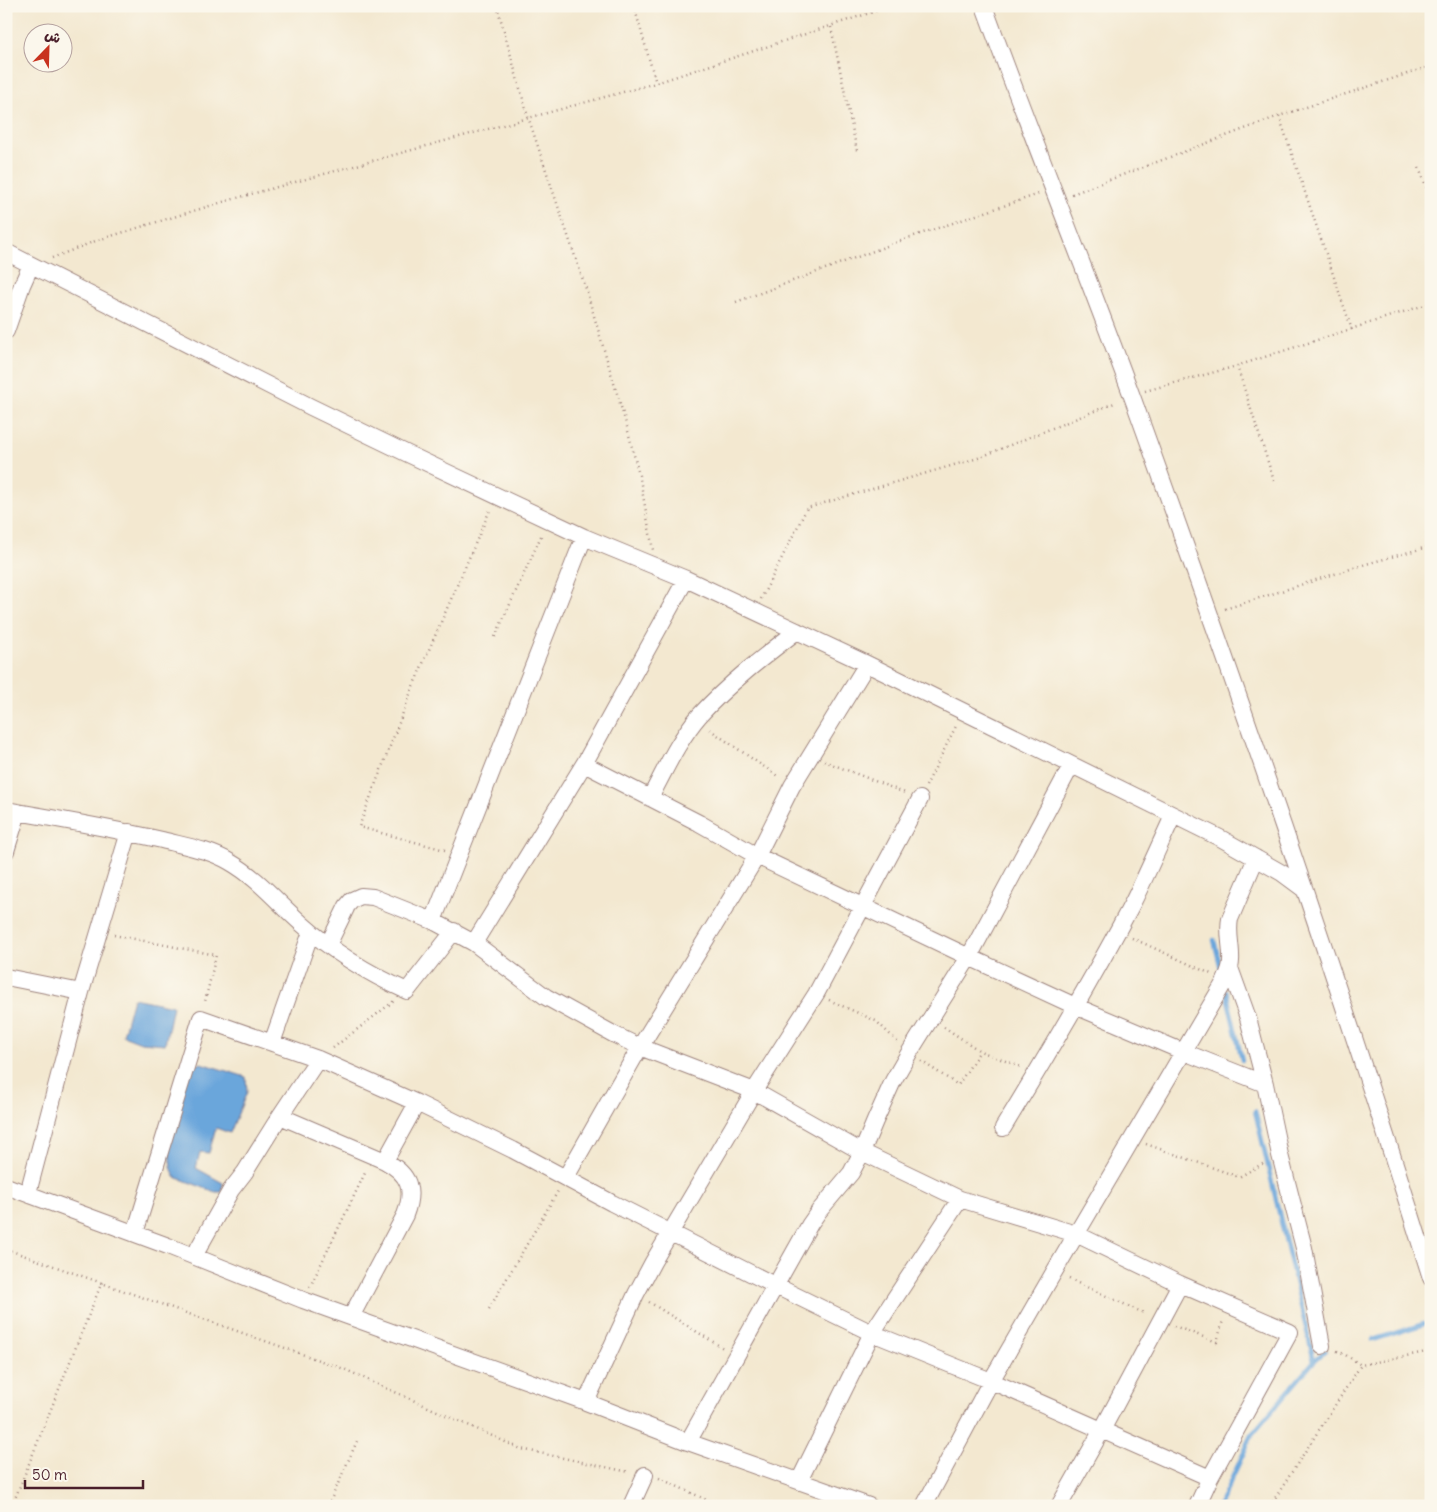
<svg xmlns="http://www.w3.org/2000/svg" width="1437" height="1512" viewBox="0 0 1437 1512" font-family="Delius,'Playpen Sans Arabic',sans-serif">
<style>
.water{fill:#6ba6db;stroke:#5a6283}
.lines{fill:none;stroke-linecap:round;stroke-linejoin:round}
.stream{stroke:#6ba6db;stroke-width:4.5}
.street-casing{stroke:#9e847e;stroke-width:18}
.path{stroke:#9e847e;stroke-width:2.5;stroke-dasharray:1 4;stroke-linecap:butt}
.street{stroke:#fff;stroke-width:16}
</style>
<rect width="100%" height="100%" fill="#fbf7ec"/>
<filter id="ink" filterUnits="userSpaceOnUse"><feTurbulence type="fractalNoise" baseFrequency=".02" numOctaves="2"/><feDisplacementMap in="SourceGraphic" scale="10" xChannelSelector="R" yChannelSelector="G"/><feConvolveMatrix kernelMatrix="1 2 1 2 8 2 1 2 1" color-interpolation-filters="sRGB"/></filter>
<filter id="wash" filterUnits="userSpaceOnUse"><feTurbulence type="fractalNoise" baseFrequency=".0096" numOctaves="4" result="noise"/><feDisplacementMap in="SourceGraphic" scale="20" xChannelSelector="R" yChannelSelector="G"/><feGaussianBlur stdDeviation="1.12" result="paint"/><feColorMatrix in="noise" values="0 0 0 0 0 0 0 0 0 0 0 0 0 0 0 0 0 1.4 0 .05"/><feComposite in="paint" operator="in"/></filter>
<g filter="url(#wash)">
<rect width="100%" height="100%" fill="#f3e8d0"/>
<path class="water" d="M133,998L173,1006L165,1044L141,1042L123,1035Z
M201,1063L246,1077L247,1092L230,1133L216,1128L209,1153L200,1152L196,1168L223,1183L222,1192H215L175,1177L171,1167L169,1149L183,1086L189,1069Z"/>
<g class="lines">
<path class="stream" d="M1214,940L1222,973
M1226,991L1242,1060
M1255,1111L1314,1361
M1373,1340L1424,1324
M1219,1506L1253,1433L1314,1361L1325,1351"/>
</g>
</g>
<g filter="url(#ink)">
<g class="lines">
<g class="street-casing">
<path id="street" d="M984,6C1032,138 1085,268 1133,399C1238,690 1339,982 1431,1278
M6,252L311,407L408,454L584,537L686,579L867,664L1222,839L1282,873L1305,890
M6,331L22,285L31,265
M584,764L699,823L757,856L969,957L1075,1006L1184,1052L1265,1084
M650,798C665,770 679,739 699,716C728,684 763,657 797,631
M6,810C58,819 111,828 162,840C185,846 210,850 230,862C258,878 278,903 302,924C333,952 369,974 407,991L454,931
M6,851L18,812
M433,921L584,537
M474,943L584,764L686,579
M328,945L347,906L352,900L361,896L373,897L433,921L474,943L546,997L615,1035L640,1047L754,1091L862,1152L960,1199L1076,1234L1180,1284L1290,1332L1210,1478L1197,1506
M1230,968L1248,1018L1265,1084L1280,1155L1304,1248L1322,1346
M6,977L81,992
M272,1043L311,932
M280,1116L385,1161C409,1174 415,1189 405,1215L351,1317
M1003,1128C1048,1054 1093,979 1133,902C1147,874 1160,844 1173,816
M385,1161L417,1103
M566,1177L640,1047L757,856L792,786L867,664
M6,1186L168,1246L303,1300L586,1402L688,1442L869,1506
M28,1193L81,992L129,832
M135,1233L201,1018L318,1059L417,1103L513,1150L612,1203L776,1286L872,1333L991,1381L1210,1478
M194,1256L231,1190L245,1172L280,1116L318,1059
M586,1402L636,1294L653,1262L754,1091L816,994L920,799
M688,1442L810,1224L819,1211L851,1173L862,1152L875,1121L893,1081L909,1053L969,957L1071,766
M799,1481L872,1333L960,1199
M631,1506L645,1475
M924,1506L991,1381L1054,1272L1225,981C1228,974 1231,968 1231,961C1232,947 1227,933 1230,919L1256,858
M1059,1506L1102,1430L1180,1284"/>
</g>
<path class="path" d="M497,6L528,117L586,289L627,427L640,479L653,550
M634,6L656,83
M831,27L857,151
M1279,116L1352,330
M1419,168L1431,200
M1072,194L1279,116L1431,66
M52,258L98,240L226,201L656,83L891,6
M736,302L914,236L1039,194
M1237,366L1275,484
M1145,391L1237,366L1431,303
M761,599L807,508L978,458L1117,402
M1225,609L1366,564L1431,546
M495,637L542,534
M710,729L716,734L779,777
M824,761L905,793
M926,786L957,724
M445,850L359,827L414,684L490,510
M114,935L216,955L205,1002
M1132,938L1211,974
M829,1000L876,1021L898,1042
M944,1027L980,1051L1021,1067
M333,1048L394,1001
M921,1061L958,1085L980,1051
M1146,1144L1239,1177L1266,1162
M6,1249L344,1369L521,1449L629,1472
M1069,1279L1146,1314
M310,1287L366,1171
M649,1302L723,1348
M489,1309L558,1191
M1174,1326L1217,1342L1223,1320
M1337,1351L1344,1354L1361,1365
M659,1478L720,1506
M12,1506L102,1282
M328,1506L358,1439
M1270,1506L1361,1365L1431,1351"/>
<use href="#street" class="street"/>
</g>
</g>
<rect width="1437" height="1512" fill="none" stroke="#fbf7ec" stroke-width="25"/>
<g transform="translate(48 48) rotate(23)"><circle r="24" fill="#fbf7ec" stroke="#b4a19f"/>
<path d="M0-4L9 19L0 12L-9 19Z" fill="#c8321e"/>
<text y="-8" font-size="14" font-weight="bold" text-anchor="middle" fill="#4a1f2b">ش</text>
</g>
<path d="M25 1480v8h118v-8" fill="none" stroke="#4a1f2b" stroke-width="2.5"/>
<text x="32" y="1480" font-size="15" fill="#4a1f2b" stroke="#fbf7ec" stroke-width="4" paint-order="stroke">50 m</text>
</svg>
